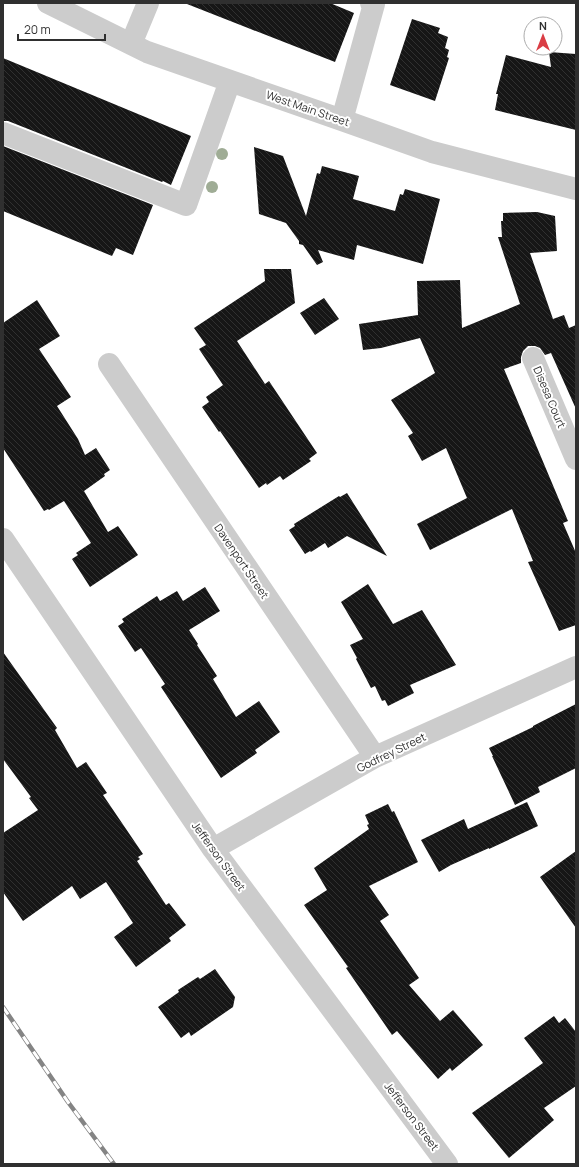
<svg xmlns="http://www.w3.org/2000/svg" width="579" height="1167" font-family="Manrope,sans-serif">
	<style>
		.building { fill: url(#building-back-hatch) }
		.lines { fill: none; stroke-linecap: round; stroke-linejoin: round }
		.minor { stroke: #ccc; stroke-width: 22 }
		.rail-casing { stroke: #848484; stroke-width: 4.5 }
		.rail { stroke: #fff; stroke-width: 3; stroke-dasharray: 9; stroke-linecap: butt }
		.tree { fill: #9fac95 }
		.labels { text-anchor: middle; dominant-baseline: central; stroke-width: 4; stroke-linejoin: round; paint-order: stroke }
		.street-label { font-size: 11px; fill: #2f2f2f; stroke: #fff }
	</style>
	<defs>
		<pattern id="building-back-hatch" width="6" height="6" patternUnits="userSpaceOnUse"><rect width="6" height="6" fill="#161616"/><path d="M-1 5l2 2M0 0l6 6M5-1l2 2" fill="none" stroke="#303030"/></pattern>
	</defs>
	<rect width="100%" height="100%" fill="#fff"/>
	<path class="building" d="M187 3H330L354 13 335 62 248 28 187 4Z
		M412 19 440 28 438 33 448 37 445 48 449 50 447 57 449 58 435 101 390 85Z
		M549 52 576 54V130L495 110 498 94H496L506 55 551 67Z
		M3 58 191 136 171 185 163 181 162 182 8 121H3Z
		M3 146 153 205 133 255 116 248 112 256 3 211Z
		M254 147 283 156 306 216 317 173 320 174 322 166 359 176 353 199 395 211 400 194 403 195 405 189 440 199 423 264 357 245 354 260 318 250 323 262 317 265 303 245 299 244V241L286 223 259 214Z
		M537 212 555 216 557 251 530 253 553 319 564 315 569 328 576 325V409L551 353 545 355 540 348 535 346H528L523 351 521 357V363L504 369 568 521 563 523 576 553V625L559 631 528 562 533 561 512 509 430 550 417 524 467 498 446 448 422 461 408 436 413 433 391 400 435 373 420 338 381 348 363 350 359 324 418 315 417 281 460 280 462 328 520 304 498 237H502L501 221H503V213Z
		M264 269H291L295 303 237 341 265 384 269 381 317 453 309 459 311 461 283 480 280 476 267 485 266 483 259 488 220 431 219 432 202 407 209 402 206 397 223 385 199 349 206 345 194 328 265 281Z
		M324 298 339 319 315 335 300 313Z
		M37 300 60 336 39 349 71 397 57 406 78 439 85 455 96 448 110 470 104 474 105 476 84 491 108 532 118 526 138 555 90 587 72 559 78 555 76 553 91 543 64 501 49 510 48 509 44 511 3 448V323Z
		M347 493 387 556 347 536 328 548 325 543 311 552 310 551 305 554 289 530 295 526 294 524 339 496 340 497Z
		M368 584 393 624 422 610 456 665 410 685 414 693 388 706 385 700 382 701 375 686 371 688 356 659 357 658 350 645 363 639 341 602Z
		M205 587 220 611 189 630 198 644 197 645 217 676 213 679 236 717 259 701 280 732 255 750 257 753 221 778 161 687 165 684 141 648 135 652 118 626 124 622 122 619 157 596 160 601 177 591 183 601Z
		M3 652 57 728 55 730 77 768 86 762 107 793 103 795 143 854 138 857 140 859 137 861 166 905 169 903 186 925 169 938 171 941 136 967 114 937 133 923 106 882 80 899 72 886 23 921 3 892V833L38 810 29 798 31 797 3 759Z
		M576 704V768L538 787 540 792 515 805 492 756H493L489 748 533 727V726Z
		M527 802 538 826 489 849V848L451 865 439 872 421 840 464 819 468 829Z
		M388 804 392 812 394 811 418 862 369 886 389 915 380 921 419 978 409 985 440 1021 453 1010 483 1045 452 1071 450 1068 438 1079 397 1031 392 1035 346 968 348 967 304 905 327 890 314 868 369 829 367 825 369 824 365 815Z
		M576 851V928L540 877Z
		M215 969 235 997 233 1007 191 1036 189 1032 181 1038 158 1007 179 992 178 990 198 977 200 979Z
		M554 1016 559 1023 565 1018 576 1032V1086L544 1108 554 1120 509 1158 472 1113 543 1063 524 1038Z"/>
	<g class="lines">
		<path class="minor" d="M48 3 147 52 342 120 432 152 576 189
			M131 44 148 3
			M342 120 374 4 371 3
			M3 133 186 205 230 81
			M533 358 576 459
			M109 364 375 757
			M3 539 213 849 447 1164
			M213 849 375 757 576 667"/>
		<g class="rail-casing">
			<path id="rail" d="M3 1007 68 1102 114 1164"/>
		</g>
		<use href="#rail" class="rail"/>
	</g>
	<g class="tree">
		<circle cx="222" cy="154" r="6"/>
		<circle cx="212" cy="187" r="6"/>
	</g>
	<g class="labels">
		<g class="street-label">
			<text transform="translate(308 108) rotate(19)">West Main Street</text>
			<text transform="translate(550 397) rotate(67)">Disesa Court</text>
			<text transform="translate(242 561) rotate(56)">Davenport Street</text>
			<text transform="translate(391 752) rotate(-26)">Godfrey Street</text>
			<text transform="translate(219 856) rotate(54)">Jefferson Street</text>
			<text transform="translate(412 1116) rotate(53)">Jefferson Street</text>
		</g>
	</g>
	<rect width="579" height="1167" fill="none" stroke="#2f2f2f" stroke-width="8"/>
	<g transform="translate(543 36)"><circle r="19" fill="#ffffff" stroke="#acacac"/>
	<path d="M0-3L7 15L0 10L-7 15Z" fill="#da3d45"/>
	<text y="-6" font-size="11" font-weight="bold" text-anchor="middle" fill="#2f2f2f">N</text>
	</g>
	<path d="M18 34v6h87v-6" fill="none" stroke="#2f2f2f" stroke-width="2"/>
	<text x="24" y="34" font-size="12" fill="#2f2f2f" stroke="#ffffff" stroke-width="3" paint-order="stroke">20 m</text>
</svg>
